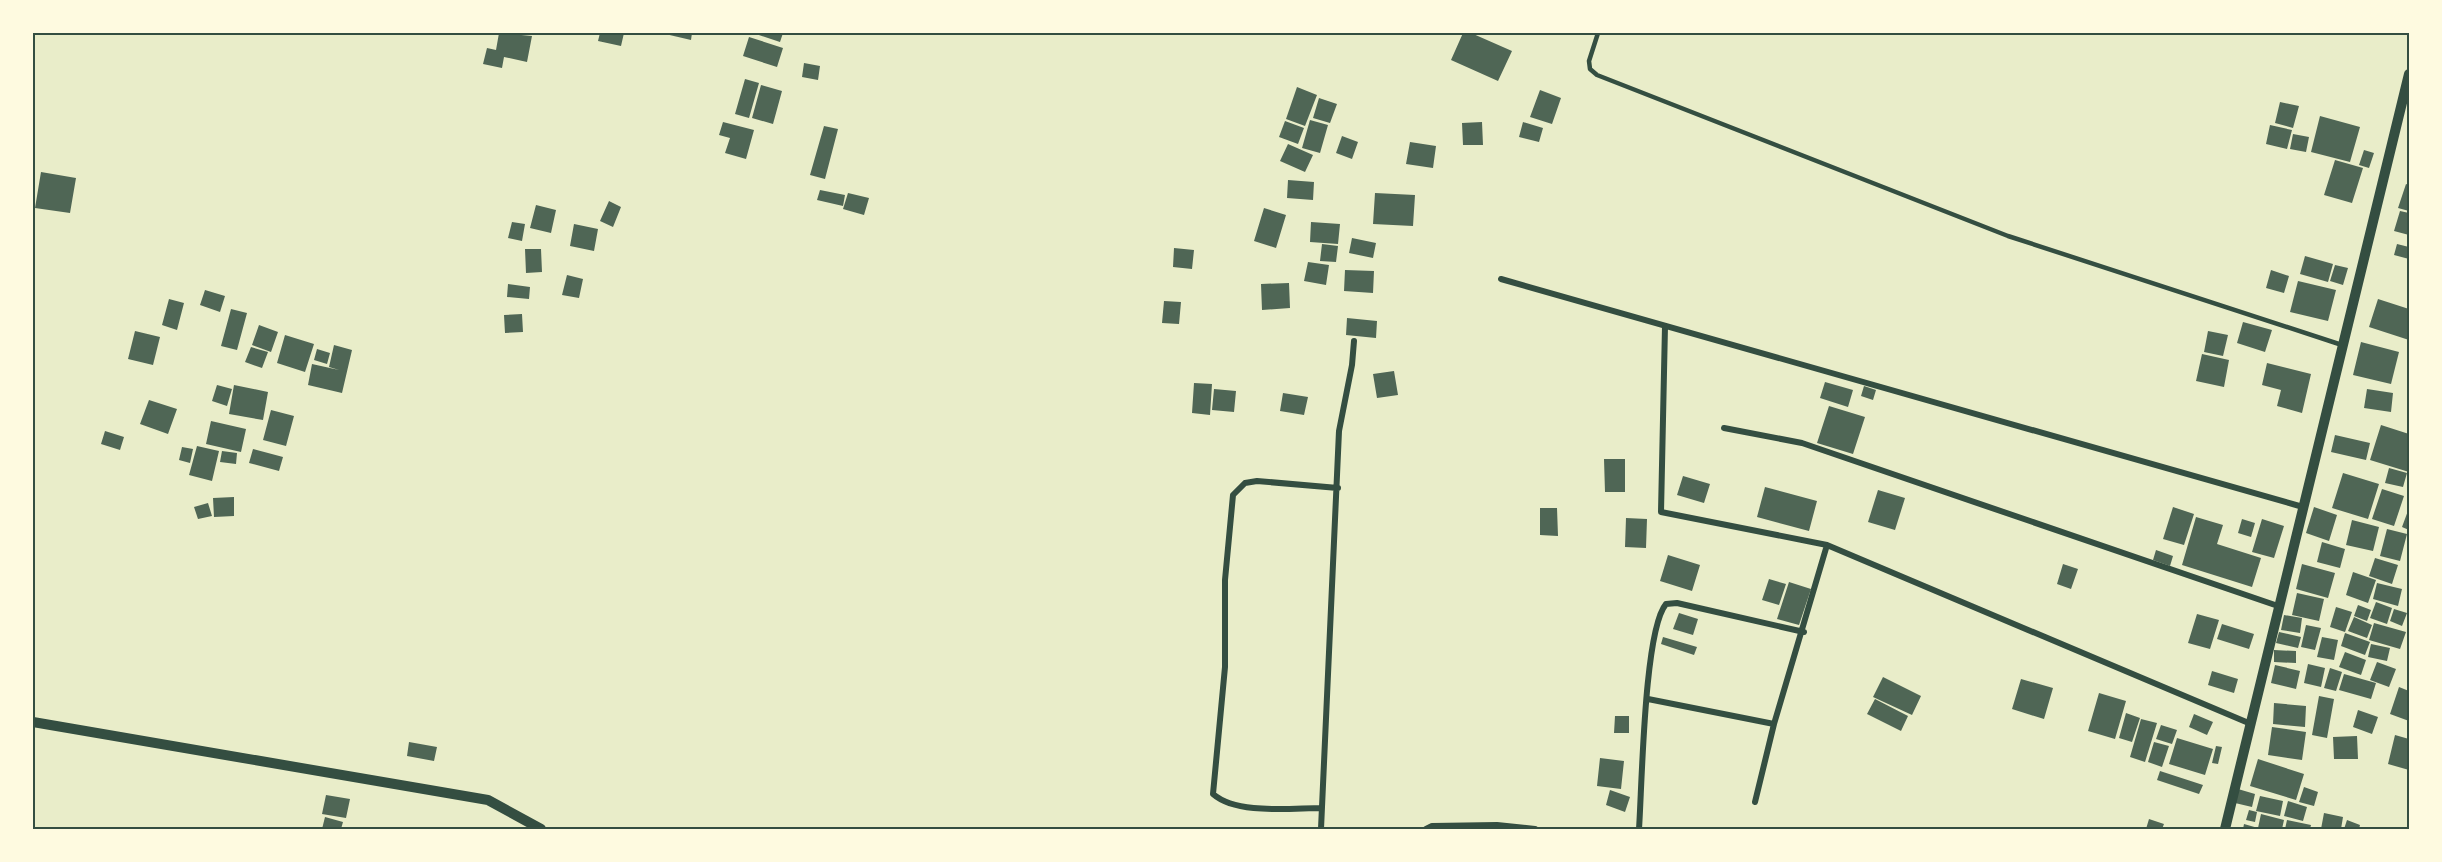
<svg xmlns="http://www.w3.org/2000/svg" width="2442" height="862" font-family="Mulish,sans-serif">
	<style>
		.building { fill: #4f6655 }
		.lines { fill: none; stroke-linecap: round; stroke-linejoin: round }
		.service { stroke: #344e41; stroke-width: 4.5 }
		.minor { stroke: #344e41; stroke-width: 6 }
		.tertiary { stroke: #344e41; stroke-width: 10 }
		.neatline { fill: none; stroke: #344e41; stroke-width: 2 }
	</style>
	<rect width="100%" height="100%" fill="#e9edc9"/>
	<path class="building" d="M499 33 532 36 527 62 504 57 502 68 483 64 487 48 496 50Z
		M600 33H624L621 46 598 41Z
		M661 33H692L691 40Z
		M753 33H783L780 42Z
		M1463 33H1471L1512 51 1498 81 1451 60Z
		M749 37 783 48 777 67 743 56Z
		M804 63 820 66 818 80 802 77Z
		M745 79 759 83 749 118 735 114Z
		M761 85 782 91 773 124 752 118Z
		M1297 87 1317 95 1305 126 1286 119Z
		M1540 90 1561 98 1552 124 1530 117Z
		M1319 98 1337 104 1330 123 1313 118Z
		M2280 102 2299 106 2293 128 2275 123Z
		M2320 116 2360 127 2350 162 2311 152Z
		M1310 120 1328 125 1320 153 1302 148Z
		M1285 121 1304 128 1298 144 1279 137Z
		M723 122 754 130 746 159 725 153 730 138 719 135Z
		M1482 122 1483 145H1463L1462 123Z
		M1523 122 1543 128 1539 142 1519 137Z
		M2270 125 2292 130 2287 149 2266 144Z
		M824 126 838 129 825 179 810 175Z
		M2293 134 2309 137 2306 152 2290 149Z
		M1342 136 1358 142 1352 159 1336 153Z
		M1410 142 1436 146 1433 168 1406 164Z
		M1288 144 1313 155 1305 172 1280 161Z
		M2364 150 2374 153 2369 168 2359 165Z
		M2335 160 2363 168 2352 203 2324 195Z
		M41 172 76 178 70 213 35 208Z
		M1288 180 1314 182 1313 200 1287 198Z
		M2406 184 2409 185V211L2398 208Z
		M820 190 845 195 843 206 817 200Z
		M848 193 869 198 864 215 843 209Z
		M1375 193 1415 195 1413 226 1373 224Z
		M609 201 621 207 613 227 600 221Z
		M536 205 556 210 551 233 530 228Z
		M1264 208 1286 215 1276 248 1254 241Z
		M2400 211 2409 213V235L2394 231Z
		M512 222 525 224 522 241 508 238Z
		M1311 222 1340 224 1338 244 1310 242Z
		M574 224 598 229 594 251 570 246Z
		M1352 238 1376 243 1373 258 1349 253Z
		M1322 244 1338 246 1336 262 1320 261Z
		M2397 244 2409 247V259L2394 255Z
		M1174 248 1194 250 1192 269 1173 267Z
		M525 249H541L542 272 526 273Z
		M2305 256 2333 264 2328 282 2300 274Z
		M1308 262 1329 265 1326 285 1304 281Z
		M2335 265 2348 268 2343 285 2330 281Z
		M1345 270 1374 271 1373 293 1344 291Z
		M2271 270 2289 276 2284 293 2266 288Z
		M567 275 583 279 579 298 562 295Z
		M2298 281 2336 290 2328 321 2290 312Z
		M1289 283 1290 308 1262 310 1261 284Z
		M508 284 530 287 529 299 507 297Z
		M205 290 225 296 220 312 200 305Z
		M169 299 184 303 177 330 162 325Z
		M2378 299 2409 309V340L2369 327Z
		M1164 301 1181 302 1179 324 1162 323Z
		M231 309 247 313 237 350 221 346Z
		M522 314 523 332 505 333 504 315Z
		M1347 318 1377 321 1376 338 1346 335Z
		M2243 322 2272 330 2265 352 2237 343Z
		M259 325 278 332 271 352 252 345Z
		M135 331 160 337 153 365 128 359Z
		M2208 331 2228 335 2223 356 2204 352Z
		M285 335 314 344 305 372 277 363Z
		M2361 342 2399 352 2391 384 2353 375Z
		M334 345 352 350 342 393 308 385 312 364 339 370 329 367Z
		M251 347 268 352 262 368 245 362Z
		M317 349 330 353 327 364 314 360Z
		M2202 354 2229 360 2224 387 2196 381Z
		M2267 363 2311 374 2302 413 2277 406 2281 390 2262 385Z
		M1394 371 1398 395 1377 398 1373 374Z
		M1825 382 1853 390 1848 407 1820 398Z
		M1194 383 1212 384 1210 415 1192 413Z
		M217 385 232 389 227 406 212 401Z
		M234 385 268 392 263 420 229 414Z
		M1864 386 1876 390 1873 400 1861 396Z
		M1214 389 1236 391 1234 412 1212 410Z
		M2367 389 2393 393 2391 412 2364 408Z
		M1283 393 1308 397 1304 415 1280 411Z
		M149 400 177 409 168 434 140 424Z
		M1829 406 1865 417 1853 454 1817 443Z
		M271 410 294 416 286 446 263 440Z
		M211 421 246 429 241 452 206 444Z
		M2381 425 2409 434V472L2370 460Z
		M105 431 124 437 120 450 101 444Z
		M2335 435 2370 443 2366 460 2331 452Z
		M197 446 219 451 212 481 189 475Z
		M182 447 193 449 190 463 179 460Z
		M253 449 283 457 279 471 249 463Z
		M222 451 237 453 236 464 220 462Z
		M1604 459H1625V492H1605Z
		M2389 468 2407 473 2403 487 2385 483Z
		M2343 473 2379 484 2368 519 2332 508Z
		M1683 476 1710 484 1704 503 1677 495Z
		M1765 487 1817 501 1809 531 1757 517Z
		M2382 489 2404 496 2394 526 2372 519Z
		M1878 490 1905 498 1895 530 1868 522Z
		M234 497V516L214 517 213 498Z
		M208 503 212 516 198 519 194 507Z
		M2173 507 2194 514 2184 545 2163 539Z
		M2314 507 2337 515 2329 541 2306 533Z
		M1540 508H1557L1558 536 1540 535Z
		M2409 508V530L2402 527Z
		M2196 517 2223 525 2217 544 2261 558 2252 587 2182 565Z
		M1626 518 1647 519 1646 548 1625 547Z
		M2242 519 2255 523 2251 537 2238 533Z
		M2262 519 2284 526 2274 558 2252 552Z
		M2352 520 2379 527 2373 551 2346 545Z
		M2387 529 2407 534 2400 561 2380 556Z
		M2322 542 2345 549 2340 568 2317 562Z
		M2156 550 2173 556 2170 566 2153 560Z
		M1668 555 1700 565 1692 591 1660 581Z
		M2375 558 2398 565 2392 584 2369 576Z
		M2063 564 2078 569 2071 589 2057 584Z
		M2302 564 2335 573 2328 598 2296 589Z
		M2353 572 2376 580 2368 603 2346 595Z
		M1769 579 1786 584 1779 605 1762 600Z
		M1789 582 1811 589 1799 625 1777 619Z
		M2377 583 2402 589 2398 606 2373 599Z
		M2297 593 2324 599 2319 621 2292 615Z
		M2376 602 2392 608 2387 624 2370 618Z
		M2358 605 2371 610 2367 621 2354 616Z
		M2336 607 2352 612 2345 632 2330 627Z
		M2394 609 2407 613 2402 626 2390 621Z
		M1679 613 1698 619 1693 635 1673 629Z
		M2197 614 2219 620 2210 649 2188 643Z
		M2284 615 2302 618 2300 633 2281 630Z
		M2354 617 2372 625 2367 638 2348 631Z
		M2374 623 2406 632 2400 649 2369 640Z
		M2222 624 2254 634 2249 649 2217 639Z
		M2306 625 2321 628 2315 650 2301 647Z
		M2279 632 2301 637 2298 648 2276 643Z
		M2345 633 2370 642 2365 655 2341 646Z
		M1663 637 1697 647 1694 655 1661 644Z
		M2322 637 2338 640 2334 660 2317 657Z
		M2371 644 2390 648 2387 661 2368 657Z
		M2274 650 2296 651V663L2274 662Z
		M2345 652 2366 660 2361 675 2339 667Z
		M2377 662 2396 669 2389 687 2370 680Z
		M2308 664 2325 668 2321 687 2304 683Z
		M2275 665 2300 671 2296 689 2271 683Z
		M2330 668 2342 672 2336 691 2324 688Z
		M2212 671 2238 679 2234 693 2208 685Z
		M2344 674 2376 683 2371 699 2339 690Z
		M1883 677 1921 696 1912 715 1873 697Z
		M2021 679 2053 688 2044 719 2012 709Z
		M2399 687 2409 691V721L2390 714Z
		M2099 693 2126 701 2115 739 2088 731Z
		M2319 696 2334 699 2327 738 2312 735Z
		M1875 699 1908 716 1901 731 1867 714Z
		M2274 703 2306 706 2305 727 2273 724Z
		M2358 710 2378 717 2372 734 2353 727Z
		M2126 713 2140 718 2132 742 2119 738Z
		M2194 714 2213 722 2207 735 2189 727Z
		M1615 716H1629V733H1614Z
		M2141 719 2157 723 2145 762 2130 757Z
		M2161 725 2177 730 2172 744 2156 739Z
		M2272 727 2306 732 2302 760 2268 755Z
		M2395 735 2409 739V770L2388 764Z
		M2357 736 2358 759H2334L2333 737Z
		M2177 738 2213 749 2205 775 2169 764Z
		M409 742 437 747 434 761 407 756Z
		M2154 742 2169 746 2162 767 2148 762Z
		M2216 746 2222 747 2218 764 2212 763Z
		M1600 758 1624 761 1621 789 1597 786Z
		M2258 759 2304 774 2296 800 2250 786Z
		M2160 771 2203 785 2199 794 2157 780Z
		M2304 787 2318 792 2314 806 2299 802Z
		M2238 789 2255 794 2252 807 2235 803Z
		M1610 790 1630 797 1625 812 1606 805Z
		M326 795 350 799 346 818 322 814Z
		M2260 796 2283 801 2280 816 2256 811Z
		M2288 801 2307 807 2303 821 2284 816Z
		M2249 810 2257 812 2255 822 2246 820Z
		M2324 813 2343 817 2341 829H2321Z
		M2261 814 2284 820 2282 829H2243L2244 824 2258 828Z
		M325 817 343 822 341 829H322Z
		M2149 819 2164 824 2162 829H2146Z
		M2287 820 2311 825 2310 829H2285Z
		M2347 820 2360 825 2359 829H2344Z"/>
	<g class="lines">
		<path class="service" d="M1598 33 1589 61 1590 69 1597 75 2008 236 2342 345"/>
		<path class="minor" d="M1501 279 2303 507
			M1665 326 1661 512 1827 545 2251 724
			M1724 428 1802 443 2278 606
			M1648 699 1774 724
			M1755 802 1774 724 1827 545
			M1322 808C1291 808 1237 815 1213 794L1225 667V580L1233 495 1245 483 1257 481 1338 488
			M1321 829 1339 431 1352 365 1354 341
			M1426 829 1432 826 1497 825 1535 829
			M1639 829C1642 787 1644 630 1666 604L1677 603 1804 632"/>
		<path class="tertiary" d="M33 722 488 800 541 829
			M2225 829 2409 74"/>
	</g>
	<rect width="2442" height="862" fill="none" stroke="#fefae0" stroke-width="69"/>
	<rect x="34" y="34" width="2374" height="794" class="neatline"/>
</svg>
